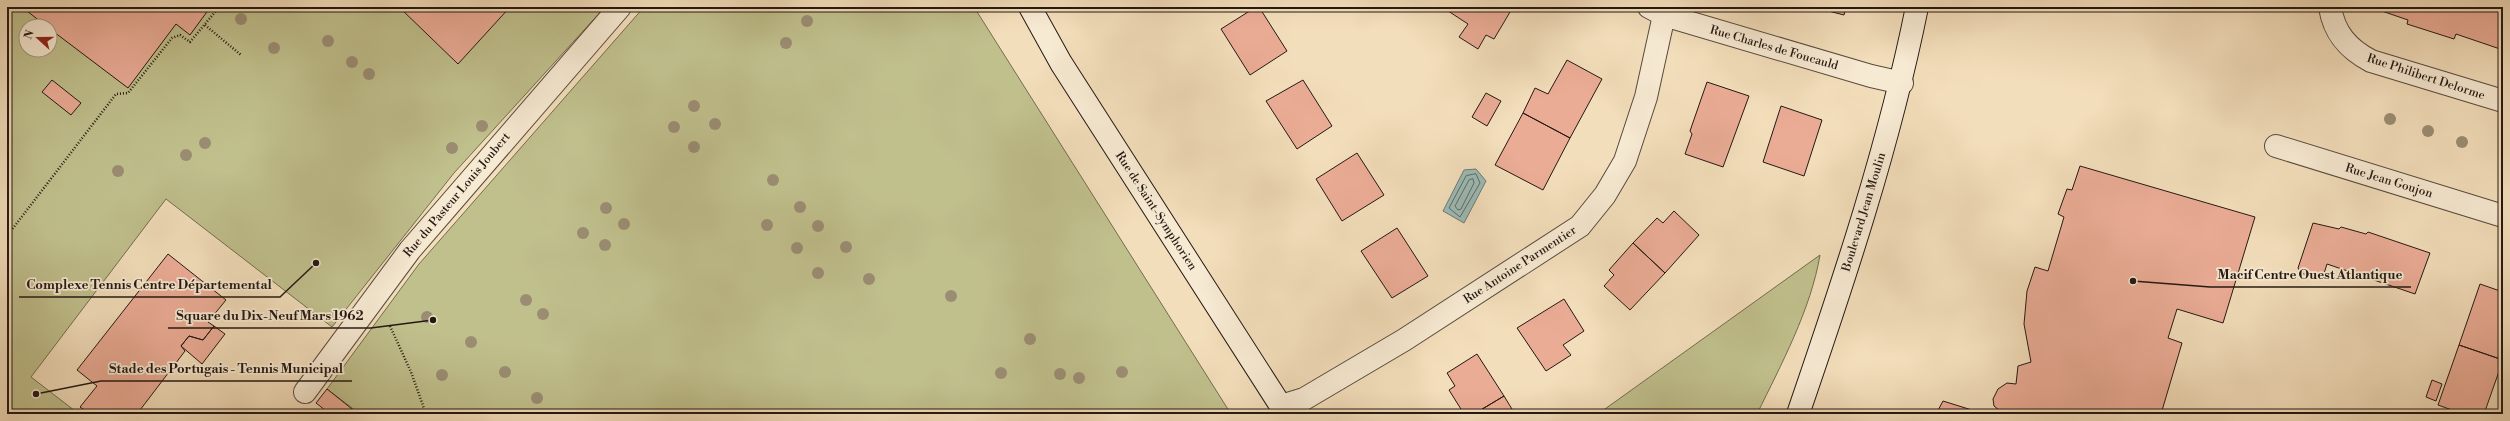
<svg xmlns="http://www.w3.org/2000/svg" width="2510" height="421" font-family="'Libre Bodoni',serif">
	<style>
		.green { fill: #c0c08d; stroke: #726c50; fill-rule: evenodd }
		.water { fill: #9cbbb6; stroke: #6c7a75 }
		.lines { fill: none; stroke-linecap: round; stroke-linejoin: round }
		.shore { stroke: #606a64; stroke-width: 1 }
		.building { fill: #ebac96; stroke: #241813 }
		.street-casing { stroke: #584a3d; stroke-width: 24 }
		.secondary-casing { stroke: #241813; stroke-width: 24 }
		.path { stroke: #241813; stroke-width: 2.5; stroke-dasharray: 1 2; stroke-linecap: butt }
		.street { stroke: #f7ead3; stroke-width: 22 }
		.secondary { stroke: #f7ead3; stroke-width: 22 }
		.tree { fill: #9b8d73 }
		.labels { text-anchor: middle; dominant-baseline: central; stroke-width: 3.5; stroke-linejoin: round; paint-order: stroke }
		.street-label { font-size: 12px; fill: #241813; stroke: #f7ead3 }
		.leader { fill: none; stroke: #241813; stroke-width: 1.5 }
		.callout-dot { fill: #241813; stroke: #f7ead3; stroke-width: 1.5 }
		.callout-label { font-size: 13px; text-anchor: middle; font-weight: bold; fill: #241813; stroke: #f7ead3; stroke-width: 3.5; stroke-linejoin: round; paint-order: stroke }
	</style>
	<rect width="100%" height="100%" fill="#f3debb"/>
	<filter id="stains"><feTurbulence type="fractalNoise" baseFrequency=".005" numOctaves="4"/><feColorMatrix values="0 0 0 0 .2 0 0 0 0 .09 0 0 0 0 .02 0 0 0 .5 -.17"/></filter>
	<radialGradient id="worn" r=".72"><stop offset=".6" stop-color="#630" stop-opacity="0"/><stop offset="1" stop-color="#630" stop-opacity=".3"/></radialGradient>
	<path class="green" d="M7 7H605L454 173 332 327 166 199 31 377 79 414H7ZM26 26H50V50H26Z
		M644 7H974L1231 414H360L327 389 419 264Z
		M1820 255C1811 309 1781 365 1757 414H1598Z"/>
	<path class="water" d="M1476 169 1486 181 1464 223 1443 211 1464 170Z"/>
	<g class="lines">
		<path class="shore" d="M1476 174 1480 183 1460 217 1449 208 1466 176Z
			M1473 179 1474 183 1461 209 1458 210 1455 206 1469 180Z"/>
	</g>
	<path class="building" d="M22 7H206L209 9 190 35 176 24 128 88 50 29V26H46Z
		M399 7H510L458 64Z
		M1256 7H1259L1287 51 1250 75 1221 29Z
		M1442 7H1513L1494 39 1486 35 1478 49 1459 37 1468 24Z
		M1813 7H1846L1844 15Z
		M2377 7H2503V50L2456 34 2454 39 2407 24 2408 20 2376 9Z
		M1567 60 1602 79 1570 138 1523 113 1535 88 1548 94Z
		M52 80 81 103 71 115 42 92Z
		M1303 80 1332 126 1297 149 1266 101Z
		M1707 82 1749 96 1723 167 1685 154 1692 134 1690 131Z
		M1486 93 1501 101 1487 126 1472 117Z
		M1781 106 1822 120 1804 176 1763 162Z
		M1523 113 1570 138 1543 190 1495 165Z
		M1357 153 1384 195 1342 221 1316 179Z
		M2080 166 2255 217 2223 323 2177 309 2168 338 2182 343 2161 414H2004L1994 406 1993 399 1998 389 2007 383 2016 384 2018 366 2031 362 2024 324 2027 291 2035 267 2048 271 2064 217 2058 214 2067 189 2072 190Z
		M1674 211 1699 235 1665 273 1633 243 1657 218 1663 223Z
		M2313 223 2339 229 2341 227 2366 234 2368 232 2430 253 2415 294 2327 264 2322 280 2301 273 2298 268Z
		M1397 228 1428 276 1392 298 1361 251Z
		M1633 243 1665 273 1630 310 1604 286 1614 275 1609 270Z
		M168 254 226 300 208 322 214 326 203 340 189 336 181 346 185 351 137 414H90L80 407 97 386 77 370Z
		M2480 284 2503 292V360L2459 345Z
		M1564 299 1584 331 1563 345 1571 355 1546 371 1517 328Z
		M214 326 225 334 202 364 181 346 189 336 203 340Z
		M2459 345 2503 360 2484 414H2463L2438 405Z
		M1477 354 1504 396 1474 414H1464L1449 390 1455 386 1447 373Z
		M2432 380 2442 384 2436 401 2426 397Z
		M327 389 352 409 348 414H330L316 403Z
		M1504 396 1515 414H1474Z
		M1943 401 1975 411 1973 414H1936Z"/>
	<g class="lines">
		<g class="street-casing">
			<path id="street" d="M1649 7 1664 15 1871 76 1902 83
				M2330 7C2334 33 2348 49 2371 61L2503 101
				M2276 146 2503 216
				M305 392 410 250 620 7
				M1281 406 1304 399 1404 340 1580 226 1605 195 1625 161 1646 97 1664 15"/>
		</g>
		<g class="secondary-casing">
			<path id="secondary" d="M1030 7 1061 63 1286 414
				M1798 414C1844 280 1889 146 1917 7"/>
		</g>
		<path class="path" d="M205 25 241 55
			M7 236 116 94 128 93 172 38 180 35 190 42 215 12V7
			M390 326 411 372 426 414"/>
		<use href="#street" class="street"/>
		<use href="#secondary" class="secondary"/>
	</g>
	<g class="tree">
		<circle cx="241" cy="19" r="6"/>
		<circle cx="807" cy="21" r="6"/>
		<circle cx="328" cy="41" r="6"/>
		<circle cx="786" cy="43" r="6"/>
		<circle cx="274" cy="48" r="6"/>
		<circle cx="352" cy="62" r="6"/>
		<circle cx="369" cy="74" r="6"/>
		<circle cx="694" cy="106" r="6"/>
		<circle cx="2390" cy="119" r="6"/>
		<circle cx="715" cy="124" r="6"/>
		<circle cx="482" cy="126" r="6"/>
		<circle cx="674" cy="127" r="6"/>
		<circle cx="2428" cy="131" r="6"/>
		<circle cx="2462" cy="142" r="6"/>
		<circle cx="205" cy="143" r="6"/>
		<circle cx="694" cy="147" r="6"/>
		<circle cx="452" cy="148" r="6"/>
		<circle cx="186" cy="155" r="6"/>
		<circle cx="118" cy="171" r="6"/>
		<circle cx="773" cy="180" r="6"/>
		<circle cx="800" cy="207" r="6"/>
		<circle cx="606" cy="208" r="6"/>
		<circle cx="624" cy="224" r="6"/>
		<circle cx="767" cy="225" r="6"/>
		<circle cx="818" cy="226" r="6"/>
		<circle cx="583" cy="233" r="6"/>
		<circle cx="605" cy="245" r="6"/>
		<circle cx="846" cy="247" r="6"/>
		<circle cx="797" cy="248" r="6"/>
		<circle cx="818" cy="273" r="6"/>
		<circle cx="869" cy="279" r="6"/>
		<circle cx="951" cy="296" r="6"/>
		<circle cx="526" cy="300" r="6"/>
		<circle cx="543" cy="314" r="6"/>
		<circle cx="427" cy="317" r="6"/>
		<circle cx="1030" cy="339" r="6"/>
		<circle cx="471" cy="342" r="6"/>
		<circle cx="505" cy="372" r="6"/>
		<circle cx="1122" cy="372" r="6"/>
		<circle cx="1001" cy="373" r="6"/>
		<circle cx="1060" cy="374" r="6"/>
		<circle cx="442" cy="375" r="6"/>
		<circle cx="1079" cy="378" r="6"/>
		<circle cx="537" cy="398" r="6"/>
	</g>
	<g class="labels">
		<g class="street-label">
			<text transform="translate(1774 48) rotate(16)">Rue Charles de Foucauld</text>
			<text transform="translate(2426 77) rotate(18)">Rue Philibert Delorme</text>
			<text transform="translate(2389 181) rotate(17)">Rue Jean Goujon</text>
			<text transform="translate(457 195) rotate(-50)">Rue du Pasteur Louis Joubert</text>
			<text transform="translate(1156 211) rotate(57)">Rue de Saint-Symphorien</text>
			<text transform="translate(1864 212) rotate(-73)">Boulevard Jean Moulin</text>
			<text transform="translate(1520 265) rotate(-33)">Rue Antoine Parmentier</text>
		</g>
	</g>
	<path class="leader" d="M2133 281L2210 287H2411M316 263L280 297H19M433 320L371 328H168M36 394L101 381H352"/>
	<g class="callout-dot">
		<circle cx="2133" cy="281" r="4"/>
		<circle cx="316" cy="263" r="4"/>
		<circle cx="433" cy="320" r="4"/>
		<circle cx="36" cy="394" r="4"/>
	</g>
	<g class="callout-label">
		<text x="2310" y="279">Macif Centre Ouest Atlantique</text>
		<text x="149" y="289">Complexe Tennis Centre Départemental</text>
		<text x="270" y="320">Square du Dix-Neuf Mars 1962</text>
		<text x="226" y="373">Stade des Portugais - Tennis Municipal</text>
	</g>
	<rect width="2510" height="421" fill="none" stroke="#f3debb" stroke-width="24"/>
	<rect x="8" y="8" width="2494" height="405" fill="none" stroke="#241813" stroke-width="2"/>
	<rect x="12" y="12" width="2486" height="397" fill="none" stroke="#241813"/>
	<g transform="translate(38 38) rotate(291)"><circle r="19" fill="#f7ead3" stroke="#a39686"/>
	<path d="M0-3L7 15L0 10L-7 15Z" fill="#8f2418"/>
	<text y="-6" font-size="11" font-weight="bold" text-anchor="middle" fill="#241813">N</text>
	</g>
	<rect width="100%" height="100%" filter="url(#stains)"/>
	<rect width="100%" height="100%" fill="url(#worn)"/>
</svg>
